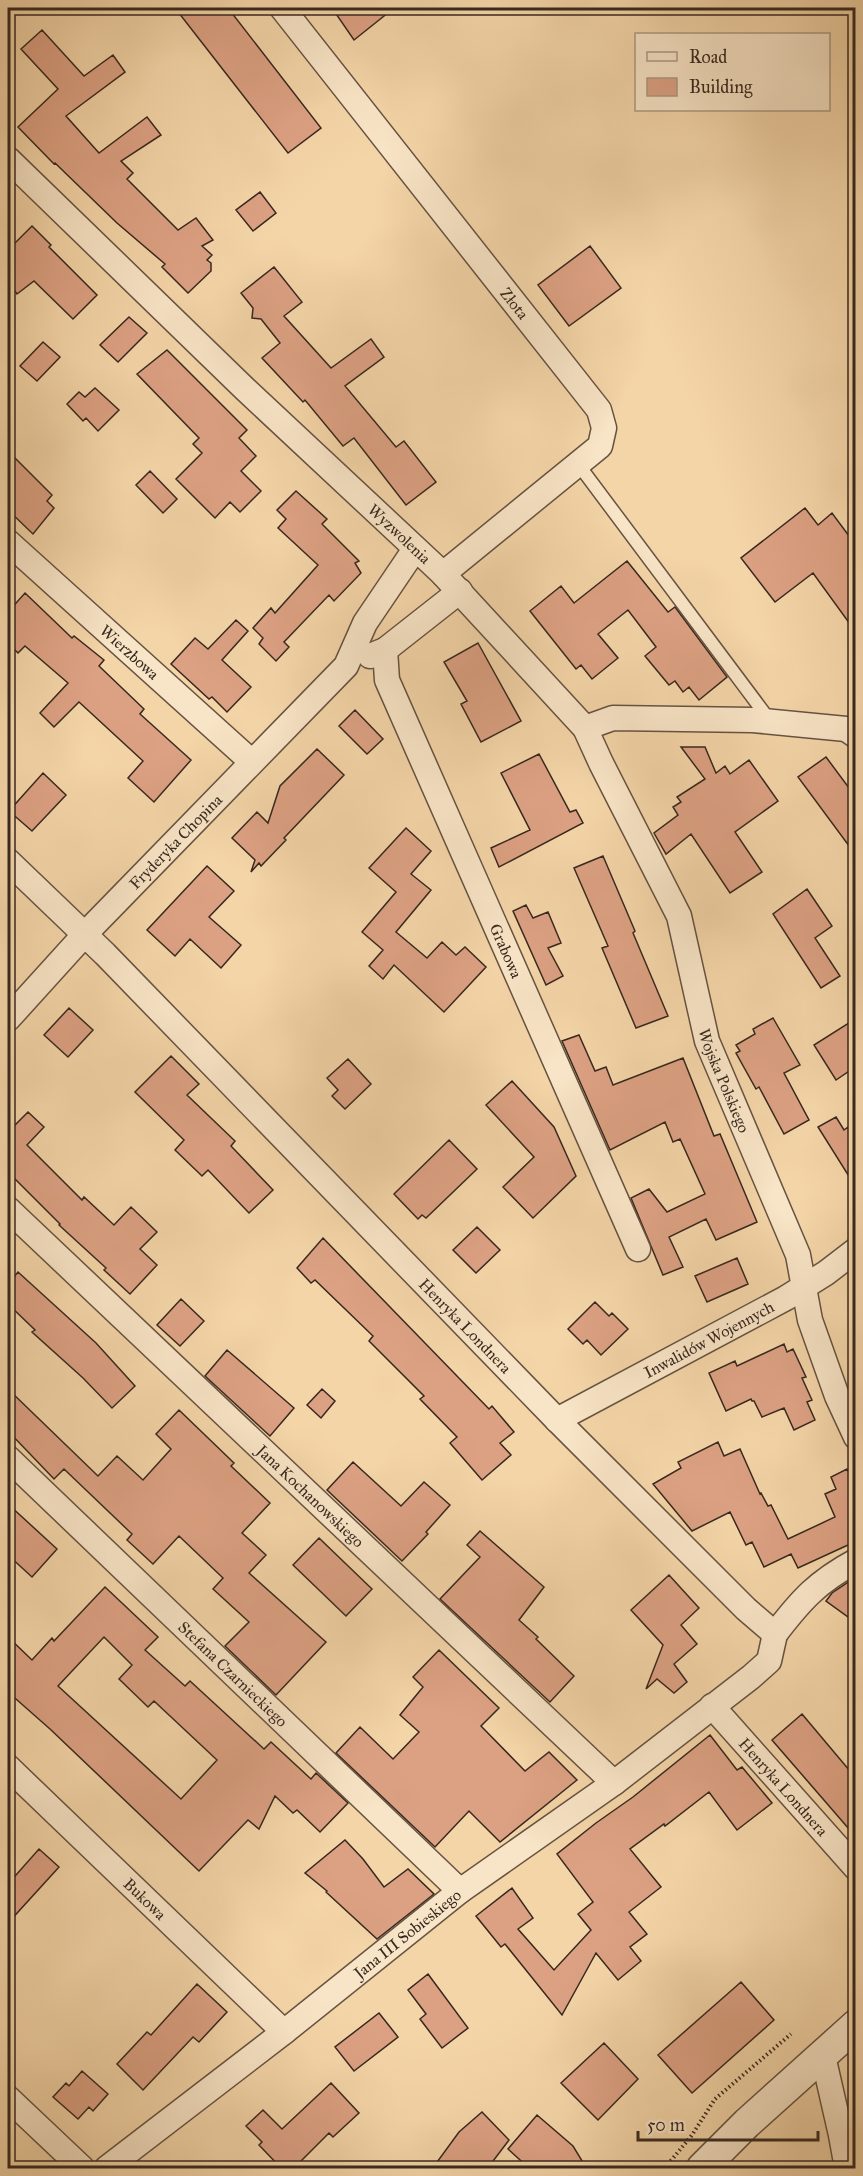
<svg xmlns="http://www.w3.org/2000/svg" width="863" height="2176" font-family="'IM FELL Great Primer',serif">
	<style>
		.building { fill: #dca183; stroke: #37281f; stroke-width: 1.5; fill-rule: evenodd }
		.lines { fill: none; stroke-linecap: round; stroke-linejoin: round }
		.service-casing { stroke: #665341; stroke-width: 15 }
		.minor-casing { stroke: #665341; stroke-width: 27 }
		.tertiary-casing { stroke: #665341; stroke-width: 33 }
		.path { stroke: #37281f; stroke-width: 4; stroke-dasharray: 1.5 3; stroke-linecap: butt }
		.service { stroke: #f8e4c6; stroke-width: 12 }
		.minor { stroke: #f8e4c6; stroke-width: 24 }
		.tertiary { stroke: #f8e4c6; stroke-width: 30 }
		.labels { text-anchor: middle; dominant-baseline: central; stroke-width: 4.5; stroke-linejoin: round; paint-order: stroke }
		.street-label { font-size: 16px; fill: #37281f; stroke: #f8e4c6 }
	</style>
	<rect width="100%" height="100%" fill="#f4d5a8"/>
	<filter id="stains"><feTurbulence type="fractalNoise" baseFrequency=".00333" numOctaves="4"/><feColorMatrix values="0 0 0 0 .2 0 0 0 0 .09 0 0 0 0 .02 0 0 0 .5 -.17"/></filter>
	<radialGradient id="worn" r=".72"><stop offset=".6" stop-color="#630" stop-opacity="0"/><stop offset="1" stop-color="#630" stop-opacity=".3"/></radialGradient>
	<path class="building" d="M175 8H228L321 128 288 153Z
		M332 8H394L354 40Z
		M42 30 84 76 113 55 125 72 66 116 99 153 147 117 161 135 121 161 133 173 127 179 178 230 196 218 213 240 202 246 212 255 207 260 211 263V271L188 293 162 267 165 264 117 223 55 163 54 164 18 127 58 89 21 49Z
		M260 192 276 213 253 231 236 210Z
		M32 226 51 245 49 247 97 295 73 319 34 281 17 294 8 281V250Z
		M590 246 621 288 569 326 538 285Z
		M274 267 302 302 284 316 331 368 371 339 384 357 345 386 396 447 404 441 436 482 406 505 354 438 343 446 305 400 303 402 262 358 280 343 261 319 252 318 253 308 241 293Z
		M129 317 147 333 118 362 100 345Z
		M43 342 60 357 37 381 20 366Z
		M167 350 247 430 239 438 256 456 241 471 261 491 240 512 230 502 215 518 176 479 202 453 193 444 199 438 137 374Z
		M95 388 119 410 98 431 86 418 83 421 67 404 79 392 85 397Z
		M8 451 52 495 47 501 54 508 33 534 8 510Z
		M150 471 177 499 163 513 136 485Z
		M296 491 327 519 322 524 359 561 355 563 361 573 334 601 329 595 284 642 289 647 276 661 259 644 263 638 253 628 271 608 275 613 318 565 278 528 286 519 277 510Z
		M805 508 818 525 832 513 855 544V631L813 573 775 602 741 558Z
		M627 561 668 612 675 607 727 677 699 700 689 687 683 692 675 681 669 685 645 656 656 647 628 610 598 634 618 658 592 679 581 665 576 669 530 611 561 586 574 603Z
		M25 593 72 638 74 636 104 660 99 666 144 709 140 714 191 760 154 802 128 778 143 761 79 702 54 727 40 713 68 683 25 646 18 653 8 643V612Z
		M236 620 248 631 222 660 251 687 227 712 212 697 209 699 171 664 195 638 208 649Z
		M478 643 521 721 481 742 461 704 467 701 444 662Z
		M355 710 383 739 367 754 339 726Z
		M681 747H705L716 773 725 766 730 774 749 760 778 801 735 832 762 872 730 893 691 834 666 854 654 833 678 815 673 807 681 802 677 797 705 779Z
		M317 749 344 775 284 838 286 840 261 866 259 863 251 872 255 860 232 838 257 812 268 823 280 786Z
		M539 754 570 812 576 810 583 823 499 867 491 848 530 830 501 773Z
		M826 757 855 796V854L798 777Z
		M43 773 66 795 32 831 9 811Z
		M406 828 431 851 411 874 431 890 396 932 427 958 442 942 456 955 465 947 486 967 444 1012 394 965 383 979 369 966 383 950 362 932 396 892 369 868Z
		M603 856 635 931 633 933 668 1016 636 1028 602 948 608 946 574 868Z
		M207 866 234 891 209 917 241 945 221 968 190 939 175 956 147 930Z
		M807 889 832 926 815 938 840 976 821 988 773 914Z
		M526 905 533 918 548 912 561 943 548 948 563 976 546 985 513 911Z
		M69 1008 93 1030 68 1057 44 1035Z
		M773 1018 800 1065 784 1073 809 1120 784 1134 759 1087 756 1089 736 1053 740 1051 736 1045 755 1034 753 1029Z
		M855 1019V1067L836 1080 814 1045Z
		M579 1035 595 1071 606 1067 613 1085 683 1058 714 1136 720 1134 757 1222 716 1240 706 1219 669 1237 683 1267 663 1275 631 1198 649 1189 667 1212 705 1194 680 1139 673 1142 665 1122 610 1150 562 1041Z
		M171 1056 199 1084 187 1095 235 1141 231 1146 273 1190 249 1213 208 1170 202 1176 175 1150 184 1140 135 1092Z
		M348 1059 371 1084 345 1109 332 1096 338 1090 327 1078Z
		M512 1081 554 1127 576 1176 533 1218 503 1187 534 1157 486 1105Z
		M28 1112 44 1127 27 1145 82 1200 84 1197 114 1225 131 1207 157 1232 140 1249 157 1265 130 1294 104 1270 106 1268 59 1225 60 1224 8 1172V1125L11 1129Z
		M836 1117 844 1130 848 1127 855 1138V1186L818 1127Z
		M449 1140 477 1169 426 1218 422 1215 418 1219 394 1194Z
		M477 1227 500 1250 476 1273 453 1250Z
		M323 1238 489 1409 492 1406 514 1432 500 1443 511 1455 482 1480 450 1443 457 1437 420 1399 424 1396 369 1341 373 1336 315 1280 311 1283 297 1268Z
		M737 1258 748 1284 707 1302 695 1276Z
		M18 1272 96 1343 135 1386 112 1408 83 1378 32 1332 35 1330 8 1304V1284Z
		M181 1299 204 1321 180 1346 157 1325Z
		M595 1302 609 1316 612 1313 628 1329 601 1355 587 1340 583 1344 568 1329Z
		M784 1344 787 1352 793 1349 806 1377 802 1378 812 1400 807 1402 815 1420 794 1430 784 1408 762 1417 754 1401H752L751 1399 726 1411 709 1373 735 1361 737 1366Z
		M227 1350 294 1408 270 1436 205 1376Z
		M8 1389 98 1476 117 1456 143 1480 171 1449 156 1434 179 1410 234 1463 231 1466 270 1503 242 1533 266 1555 249 1573 326 1642 276 1695 225 1646 249 1622 213 1589 223 1578 179 1536 153 1564 127 1540 132 1534 64 1469 54 1479 8 1431Z
		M322 1389 335 1401 321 1418 307 1405Z
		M718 1442 724 1456 740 1449 760 1494 761 1493 768 1506 771 1505 788 1539 835 1517 825 1494 836 1489 831 1477 847 1469 853 1481 855 1480V1547L850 1548 848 1545 798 1568 791 1554 764 1567 752 1542 746 1545 730 1512 692 1531 653 1484 681 1468 678 1462Z
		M353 1462 401 1506 424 1482 450 1505 426 1532 428 1534 402 1561 327 1490Z
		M8 1504 57 1549 32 1577 8 1555Z
		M480 1531 544 1587 519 1620 538 1637 536 1639 574 1676 550 1702 440 1599 480 1557 467 1545Z
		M319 1538 372 1589 346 1616 293 1565Z
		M669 1575 699 1608 681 1625 697 1644 674 1664 687 1682 674 1693 657 1679 646 1689 663 1645 631 1610Z
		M850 1581 855 1585V1622L826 1601 832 1593Z
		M105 1587 158 1637 145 1650 185 1686 190 1681 264 1749 271 1742 311 1779 316 1773 348 1803 320 1832 297 1810 293 1813 275 1796 259 1829 248 1820 199 1871 50 1729 8 1692V1637L32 1660 52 1638 54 1641ZM104 1637 132 1665 119 1679 148 1707 154 1701 217 1760 181 1799 58 1686Z
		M439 1650 499 1708 481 1726 525 1771 549 1752 577 1780 500 1842 469 1811 435 1847 336 1753 360 1727 393 1759 419 1732 400 1715 423 1687 413 1677Z
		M802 1714 855 1777V1836L772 1740Z
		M710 1735 737 1770 742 1767 772 1803 737 1830 709 1792 665 1826 664 1824 630 1849 661 1887 629 1912 647 1934 630 1947 641 1961 618 1980 596 1953 562 2015 505 1944 501 1947 476 1916 512 1888 533 1918 518 1929 554 1970 591 1930 578 1914 593 1902 557 1854 596 1823 633 1797Z
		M345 1840 363 1859 384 1887 408 1869 434 1894 377 1939 326 1892 327 1891 305 1873Z
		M39 1849 59 1867 8 1923V1884Z
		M428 1974 468 2028 442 2048 420 2019 426 2014 408 1990Z
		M741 1982 774 2020 692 2093 658 2055Z
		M197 1984 227 2012 199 2042 193 2037 143 2090 117 2064 147 2032 151 2035Z
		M379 2013 398 2037 354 2071 335 2047Z
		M604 2043 638 2079 598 2120 561 2083Z
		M82 2071 108 2094 93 2111 89 2107 78 2119 53 2097 66 2083 69 2086Z
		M331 2083 359 2113 333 2137 329 2133 293 2169H282L259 2145 262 2142 246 2126 263 2110 282 2129Z
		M482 2112 509 2140 487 2169H432L459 2132Z
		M537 2115 573 2146 587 2169H530L508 2149Z"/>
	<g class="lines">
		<g class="service-casing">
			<path id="service" d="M578 464 771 722"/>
		</g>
		<g class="minor-casing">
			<g id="minor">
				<path id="s1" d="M282 8 599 410 604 428 600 446 443 574"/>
				<path id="s2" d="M8 159 245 389 443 574 585 728 601 763 679 916 707 1041 798 1255 810 1320 837 1396 856 1437"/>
				<path id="s3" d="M8 542 252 762"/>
				<path id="s4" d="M385 650 387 680 638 1249"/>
				<path d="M370 656 385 650 460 591"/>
				<path d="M585 728 613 718 753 720 846 729 856 736"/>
				<path id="s5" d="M8 861 105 954 557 1420 746 1609 775 1634C801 1600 817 1582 856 1561"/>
				<path id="s6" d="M8 1019 85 934 346 666 365 623 415 549"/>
				<path id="s7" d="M8 1209 614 1783"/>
				<path id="s8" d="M557 1420 786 1298 826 1273 856 1250"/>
				<path id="s9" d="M8 1458 460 1891"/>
				<path id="s10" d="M712 1706 856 1868"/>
				<path id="s11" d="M8 1767 284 2032"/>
				<path d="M823 2056 841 2135 847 2168"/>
				<path d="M8 2098 82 2168"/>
				<path id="s12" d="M107 2168 284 2032 460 1891 614 1783 751 1677 769 1661 775 1634"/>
			</g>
		</g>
		<g class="tertiary-casing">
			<path id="tertiary" d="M702 2168 747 2123 856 2025"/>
		</g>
		<path class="path" d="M665 2168 692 2135 715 2099 791 2034"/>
		<use href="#service" class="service"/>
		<use href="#minor" class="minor"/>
		<use href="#tertiary" class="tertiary"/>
	</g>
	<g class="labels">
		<g class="street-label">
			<text stroke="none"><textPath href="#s1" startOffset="376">Złota</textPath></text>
			<text stroke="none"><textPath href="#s2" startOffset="542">Wyzwolenia</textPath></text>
			<text stroke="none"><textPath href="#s3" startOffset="164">Wierzbowa</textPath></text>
			<text stroke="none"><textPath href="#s6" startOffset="244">Fryderyka Chopina</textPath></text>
			<text stroke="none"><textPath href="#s4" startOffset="326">Grabowa</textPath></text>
			<text stroke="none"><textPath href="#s2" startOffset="1192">Wojska Polskiego</textPath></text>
			<text stroke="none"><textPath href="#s5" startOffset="652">Henryka Londnera</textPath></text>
			<text stroke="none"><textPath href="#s8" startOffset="172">Inwalidów Wojennych</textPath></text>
			<text stroke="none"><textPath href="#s7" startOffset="417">Jana Kochanowskiego</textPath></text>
			<text stroke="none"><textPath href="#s9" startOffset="312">Stefana Czarnieckiego</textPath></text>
			<text stroke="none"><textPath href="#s10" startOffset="108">Henryka Londnera</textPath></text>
			<text stroke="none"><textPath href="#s11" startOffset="190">Bukowa</textPath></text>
			<text stroke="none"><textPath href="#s12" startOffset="381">Jana III Sobieskiego</textPath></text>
		</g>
	</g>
	<rect width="863" height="2176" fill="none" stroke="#f4d5a8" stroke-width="30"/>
	<rect x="9" y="9" width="845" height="2158" fill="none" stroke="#37281f" stroke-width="3"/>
	<rect x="15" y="15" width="833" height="2146" fill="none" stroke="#37281f" stroke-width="1.5"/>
	<rect x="635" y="33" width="195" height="78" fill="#f8e4c6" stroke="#ab9983" stroke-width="1.5"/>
	<rect x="647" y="52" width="30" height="9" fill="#f8e4c6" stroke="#ab9983" stroke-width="1.5"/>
	<text x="689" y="63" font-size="18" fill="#37281f">Road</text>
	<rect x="647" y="78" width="30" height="18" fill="#dca183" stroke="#ab9983" stroke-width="1.5"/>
	<text x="689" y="93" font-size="18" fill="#37281f">Building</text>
	<path d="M638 2131v9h180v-9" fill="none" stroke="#37281f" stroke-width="3"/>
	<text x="647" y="2131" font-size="18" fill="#37281f" stroke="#f8e4c6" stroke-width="4.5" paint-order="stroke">50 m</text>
	<rect width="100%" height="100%" filter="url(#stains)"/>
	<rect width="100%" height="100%" fill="url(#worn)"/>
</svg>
